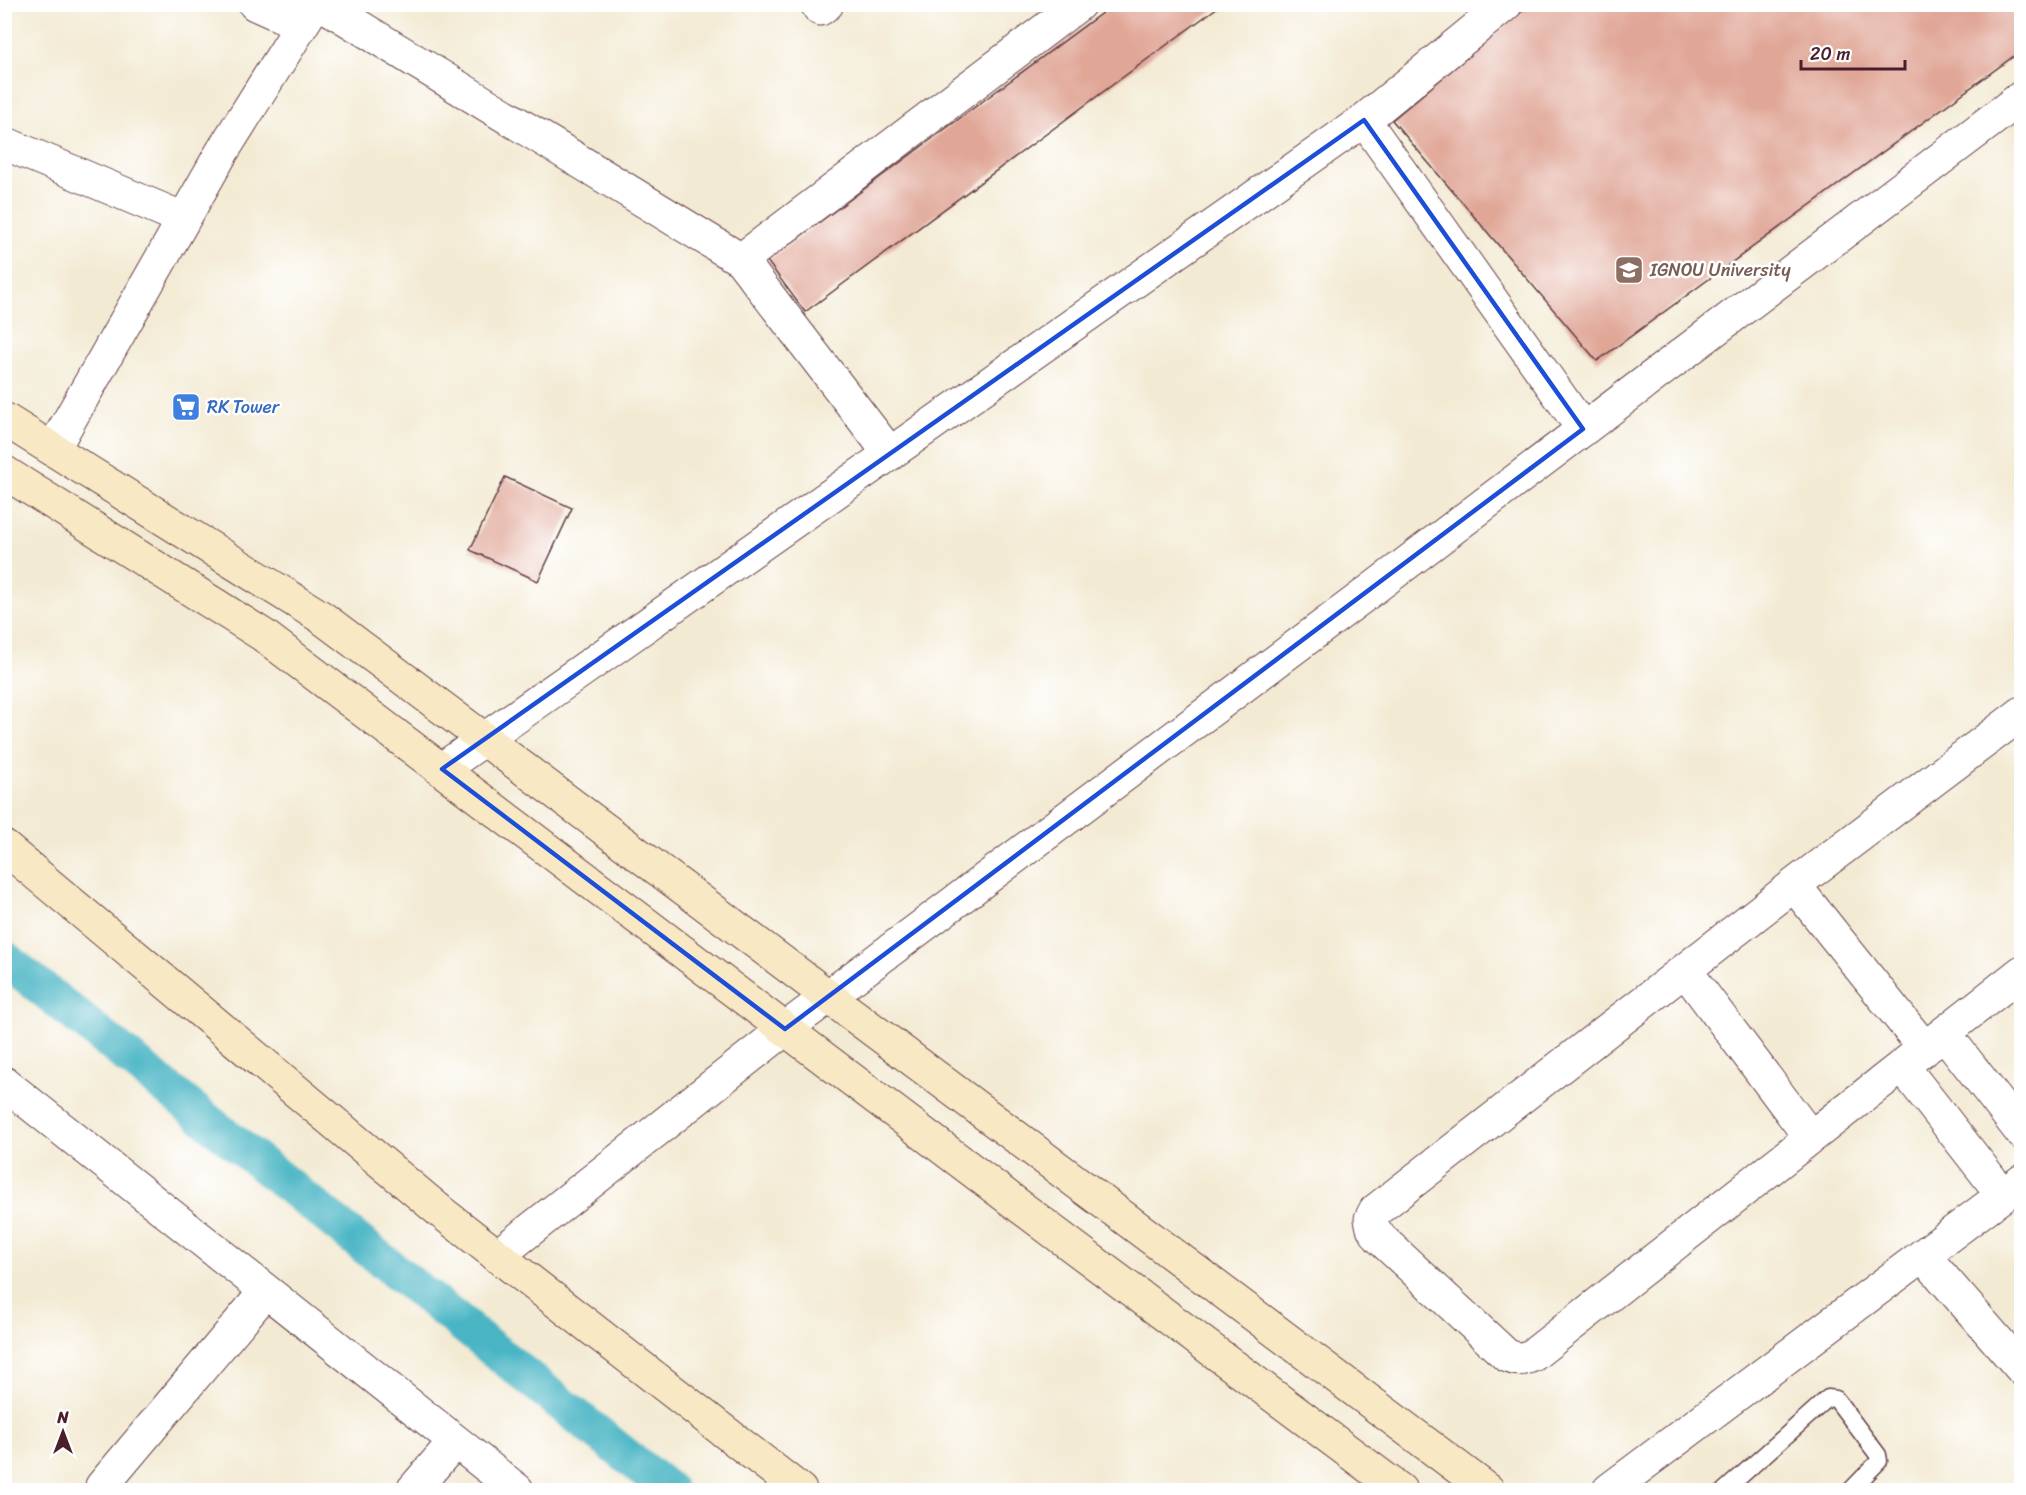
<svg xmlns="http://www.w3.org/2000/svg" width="2026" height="1495" font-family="Sriracha,sans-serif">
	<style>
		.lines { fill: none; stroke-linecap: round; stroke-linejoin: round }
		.canal { stroke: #48b5c4; stroke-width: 36 }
		.building { fill: #e0a696 }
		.lane-casing { stroke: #633d44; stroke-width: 19 }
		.street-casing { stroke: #633d44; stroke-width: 35 }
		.secondary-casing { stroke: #633d44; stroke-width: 35 }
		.lane { stroke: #fff; stroke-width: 16 }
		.street { stroke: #fff; stroke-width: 33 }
		.secondary { stroke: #f8e8c3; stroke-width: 33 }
		.marked { fill: none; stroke: #1d4ed8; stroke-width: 4.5; stroke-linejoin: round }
		.labels { text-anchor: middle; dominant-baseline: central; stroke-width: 5; stroke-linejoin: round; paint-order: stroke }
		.education-label { font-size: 18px; fill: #785e54; stroke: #fff; text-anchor: start }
		.shop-label { font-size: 18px; fill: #366cbe; stroke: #fff; text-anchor: start }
	</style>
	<rect width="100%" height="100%" fill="#fff"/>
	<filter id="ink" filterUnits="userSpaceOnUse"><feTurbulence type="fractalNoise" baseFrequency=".0167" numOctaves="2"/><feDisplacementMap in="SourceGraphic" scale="12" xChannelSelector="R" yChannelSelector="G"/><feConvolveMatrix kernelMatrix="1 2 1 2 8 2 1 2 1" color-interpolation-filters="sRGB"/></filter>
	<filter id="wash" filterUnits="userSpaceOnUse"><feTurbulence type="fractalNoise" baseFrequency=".008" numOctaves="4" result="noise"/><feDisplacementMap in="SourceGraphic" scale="24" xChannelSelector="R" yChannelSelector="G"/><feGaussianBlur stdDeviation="1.35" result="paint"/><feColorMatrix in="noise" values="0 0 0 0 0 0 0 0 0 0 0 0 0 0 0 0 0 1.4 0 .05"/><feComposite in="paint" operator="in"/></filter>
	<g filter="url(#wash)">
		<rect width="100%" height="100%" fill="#f3ead3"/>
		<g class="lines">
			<path class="canal" d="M4 958 669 1490"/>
		</g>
		<g id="blocks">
			<path class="building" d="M1114 4H1222L805 312 767 261Z
				M1531 4H2022V50L1597 361 1392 120Z
				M505 477 572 508 538 581 470 550Z"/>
		</g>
	</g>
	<g filter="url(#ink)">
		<use href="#blocks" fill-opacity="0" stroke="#633d44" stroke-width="1.5"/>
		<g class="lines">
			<g class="lane-casing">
				<path id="lane" d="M1725 1490 1828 1398 1836 1399 1878 1455 1879 1461 1851 1490"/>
			</g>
			<g class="street-casing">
				<path id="street" d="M255 4 302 25
					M322 4 741 260 1079 4
					M817 4 820 9 827 4
					M1364 120 1583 429
					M4 143 184 219
					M741 260 890 454
					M53 449 222 152 315 4
					M442 769 1364 120 1506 4
					M1794 885 1375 1211 1371 1219 1373 1228 1380 1238 1506 1355C1516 1360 1522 1360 1533 1355L2022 972
					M1685 970 1810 1137
					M1945 1034 2022 1133
					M1925 1049 1794 885 2022 713
					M1903 1067 2003 1195
					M4 1083 517 1490
					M1923 1255 2022 1369
					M497 1256 785 1029 1362 597 2022 97
					M102 1486 266 1291
					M413 1490 455 1441
					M1609 1490 2022 1181"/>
			</g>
			<g class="secondary-casing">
				<path id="secondary" d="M4 419 321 617 1488 1490
					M4 472 263 635 1071 1245 1400 1490
					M4 847 441 1212 800 1490"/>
			</g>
			<use href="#lane" class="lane"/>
			<use href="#street" class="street"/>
			<use href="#secondary" class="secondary"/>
		</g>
	</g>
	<path class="marked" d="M1364 120 1583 429 785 1029 442 769Z"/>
	<defs>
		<g id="university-square" transform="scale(1.5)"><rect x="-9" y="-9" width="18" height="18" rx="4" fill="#8d6e63" stroke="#fff"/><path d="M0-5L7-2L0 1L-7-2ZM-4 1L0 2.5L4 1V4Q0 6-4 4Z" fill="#fff"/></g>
		<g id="supermarket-square" transform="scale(1.5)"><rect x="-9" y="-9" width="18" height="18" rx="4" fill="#3f7fe0" stroke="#fff"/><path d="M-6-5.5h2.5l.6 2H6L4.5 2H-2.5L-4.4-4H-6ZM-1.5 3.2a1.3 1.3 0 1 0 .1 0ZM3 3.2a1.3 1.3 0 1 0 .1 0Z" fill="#fff"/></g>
	</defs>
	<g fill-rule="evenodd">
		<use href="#university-square" x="1629" y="270"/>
		<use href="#supermarket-square" x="186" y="407"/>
	</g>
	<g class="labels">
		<g class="education-label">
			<text x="1650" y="270">IGNOU University</text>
		</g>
		<g class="shop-label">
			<text x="207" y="407">RK Tower</text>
		</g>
	</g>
	<rect width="2026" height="1495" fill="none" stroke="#fff" stroke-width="24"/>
	<g transform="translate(63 1432)" stroke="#ffffff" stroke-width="4.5" paint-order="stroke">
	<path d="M0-4.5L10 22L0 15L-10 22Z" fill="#4a1f2b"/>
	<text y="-9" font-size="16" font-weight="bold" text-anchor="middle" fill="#4a1f2b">N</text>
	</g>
	<path d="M1801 60v9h104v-9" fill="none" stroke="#4a1f2b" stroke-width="3"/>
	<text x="1810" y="60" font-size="18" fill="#4a1f2b" stroke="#ffffff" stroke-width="4.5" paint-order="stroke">20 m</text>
</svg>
